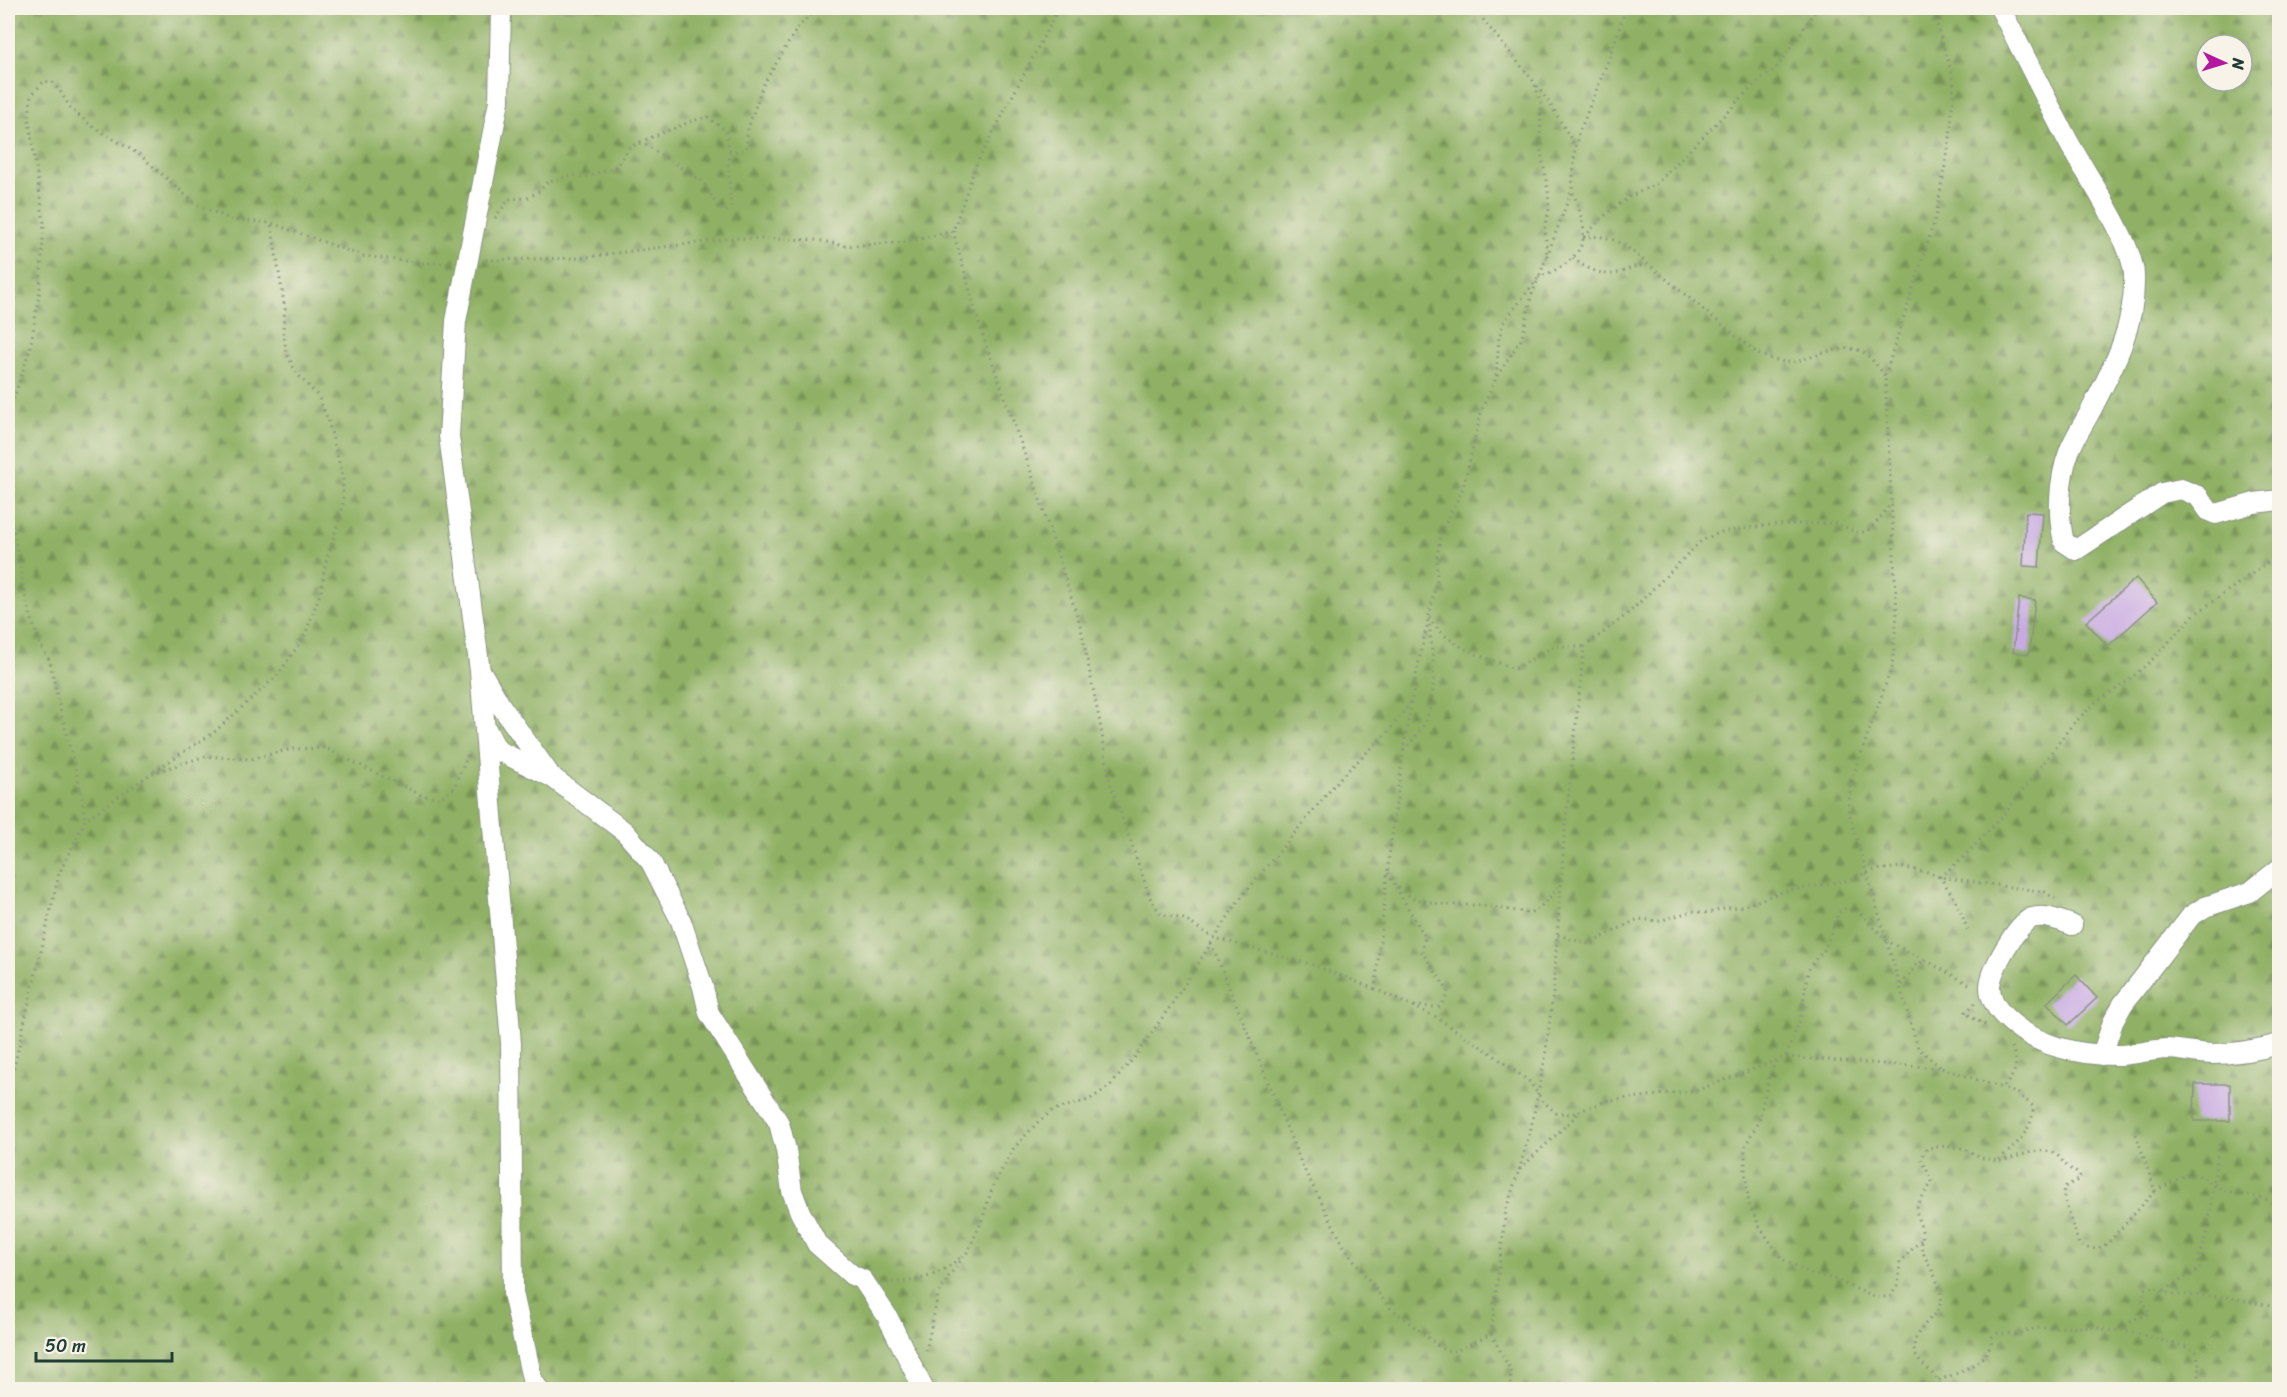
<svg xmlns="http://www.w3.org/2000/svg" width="2287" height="1397" font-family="Sriracha,sans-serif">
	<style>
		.forest { fill: url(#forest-firs); stroke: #58774c; stroke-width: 1.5; fill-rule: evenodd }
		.building { fill: #c8aae3 }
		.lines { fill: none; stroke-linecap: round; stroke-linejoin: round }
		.street-casing { stroke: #889280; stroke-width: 22 }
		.path { stroke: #889280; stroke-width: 3; stroke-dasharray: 1.5 4.5; stroke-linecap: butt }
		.street { stroke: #fff; stroke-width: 20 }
	</style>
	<defs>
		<pattern id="forest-firs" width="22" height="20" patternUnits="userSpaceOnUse" patternTransform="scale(1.5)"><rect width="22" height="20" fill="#90b165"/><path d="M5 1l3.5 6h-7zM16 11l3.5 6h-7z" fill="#759154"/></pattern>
	</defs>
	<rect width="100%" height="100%" fill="#f7f3e8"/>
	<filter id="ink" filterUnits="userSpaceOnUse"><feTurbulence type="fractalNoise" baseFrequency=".0167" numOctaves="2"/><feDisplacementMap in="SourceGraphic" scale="12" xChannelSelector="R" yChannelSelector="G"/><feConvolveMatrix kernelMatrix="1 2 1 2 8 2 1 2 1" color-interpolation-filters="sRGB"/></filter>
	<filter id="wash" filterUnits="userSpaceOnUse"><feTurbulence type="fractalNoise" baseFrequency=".008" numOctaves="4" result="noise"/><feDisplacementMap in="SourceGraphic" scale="24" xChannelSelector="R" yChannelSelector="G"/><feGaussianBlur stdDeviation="1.35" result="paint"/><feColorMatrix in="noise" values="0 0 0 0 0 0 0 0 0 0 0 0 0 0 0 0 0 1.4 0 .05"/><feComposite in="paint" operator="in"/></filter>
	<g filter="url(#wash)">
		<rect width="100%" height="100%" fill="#f0e6cc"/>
		<path class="forest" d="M8 8H2279V1389H8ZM2206 45H2242V81H2206Z"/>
		<g id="blocks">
			<path class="building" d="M2026 512 2043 513 2039 567 2023 566Z
				M2136 578 2157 602 2108 646 2086 622Z
				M2019 598 2035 600 2029 654 2013 652Z
				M2076 975 2097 998 2068 1025 2047 1003Z
				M2195 1084H2230V1121H2194Z"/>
		</g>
	</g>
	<g filter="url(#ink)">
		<use href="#blocks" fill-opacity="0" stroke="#889280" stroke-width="1.5"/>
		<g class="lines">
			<g class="street-casing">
				<path id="street" d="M501 8 499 101 456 321 449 436 480 671 511 1043 513 1293 532 1379 539 1390
					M2000 8C2023 52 2045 97 2068 141 2085 173 2133 242 2134 275 2136 326 2113 368 2090 412 2083 425 2074 438 2069 452 2059 479 2057 514 2064 542L2076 550 2162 493 2181 489 2198 496 2209 511 2216 514 2254 503 2280 500
					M483 675 501 706 550 775
					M486 729 497 750 552 777 625 832 651 862 681 921 703 987 709 1013 779 1123 786 1150 792 1191 800 1212 817 1244 852 1275 863 1280 887 1316 924 1390
					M2072 925C2060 921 2045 914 2032 918 2017 923 1990 971 1990 987 1990 997 1996 1008 2003 1015 2033 1046 2079 1056 2121 1055 2136 1054 2151 1050 2166 1049 2181 1049 2196 1054 2212 1054 2235 1054 2257 1050 2280 1044
					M2102 1055 2113 1022 2123 1004 2191 916 2205 907 2250 892 2280 868"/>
			</g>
			<path class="path" d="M1479 8 1484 21 1534 82 1541 103 1540 146 1548 191 1549 209 1545 227 1547 256 1539 277 1503 323 1499 338 1496 378 1482 409 1463 488 1441 532 1437 557V579L1417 670 1404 746 1389 857 1375 989 1436 1017 1495 1056 1530 1082 1542 1100 1556 1113 1572 1114 1606 1101 1698 1090 1786 1057 1941 1068 2003 1088C2015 1074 2020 1064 2011 1047
				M1932 8 1954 81 1950 138 1936 216 1885 376 1897 616 1892 667 1851 781 1848 809 1918 1048 1940 1067
				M1537 86 1552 107 1575 146
				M640 142 692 121 708 117 726 131 730 153
				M495 218 509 199 527 198 541 190 547 182 573 175 586 177 616 167 629 148 638 143 646 145 703 182 718 207 726 212 731 206 728 167 730 153 746 149 748 128 763 85 798 27 818 8
				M953 231 980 327 1032 475 1081 628 1102 734 1110 782 1151 900 1161 914 1183 919 1215 938 1313 965 1375 989
				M1584 237 1604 216 1629 197 1656 184 1754 85 1777 67 1817 8
				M1583 238C1600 234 1612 238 1627 247L1758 354C1768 358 1778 362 1790 362 1813 360 1840 341 1863 352 1872 358 1879 368 1885 376
				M1547 256 1572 190 1575 147 1579 133 1610 56 1626 8
				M1573 258C1583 267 1600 275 1613 274 1629 272 1630 264 1651 266
				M486 260 578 258 734 238 817 240 847 246 906 242 953 231 976 165 1059 8
				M1497 376 1522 338 1531 297 1539 277C1562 268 1588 255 1583 224 1581 213 1576 202 1573 192
				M8 416 30 349 40 289 44 223 29 120 31 96 44 81 53 83 60 91 71 109 92 126 140 155 197 205 233 220 271 223 363 256 423 263H450
				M8 502 26 599 38 641 50 661 58 701 81 791 85 820
				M1429 618C1444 641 1474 655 1500 663 1507 665 1510 669 1517 668L1555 646 1584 647
				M1404 750C1413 740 1422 730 1427 718 1438 690 1432 652 1429 623
				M154 771 213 733 278 675 304 637 321 591 325 565 343 507V478L328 420 318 396 297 374 286 352 283 328 285 309 271 223
				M1388 873 1395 885 1414 899 1446 905H1478L1530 913 1540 907 1554 893 1560 883
				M1396 887 1425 937 1422 952 1448 991 1445 1000 1439 1007 1414 1006
				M1968 930 1955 899 1940 877 1964 857 2006 812 2072 725 2096 702 2124 684 2150 662 2194 615 2280 554
				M1558 935 1589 944 1638 919 1659 921 1693 911 1708 913 1727 908 1740 907 1782 892 1845 881 1875 870 1900 867 1927 872 1940 877 2045 892 2055 899
				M1211 943 1302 1165 1345 1248 1388 1306 1444 1350 1456 1351 1491 1334 1506 1209 1519 1170 1578 1114
				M1901 985 1916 965 1925 960 1972 986
				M1975 1003 1965 1013 1988 1027
				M1786 1056 1801 1017 1808 971 1813 962 1825 949 1839 912 1846 908 1860 913 1887 941 1925 960
				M1776 1061 1769 1076 1759 1121 1745 1146V1171L1749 1205 1761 1229 1782 1259 1811 1274 1831 1278 1877 1298 1891 1296 1898 1285 1900 1262 1921 1240
				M8 1092 59 874 85 820 152 773 206 756 250 759 292 749 325 748 421 795 440 798 454 788 468 755
				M2136 1134 2155 1191 2185 1175 2196 1174 2223 1190 2265 1199 2280 1207
				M2000 1161C2018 1158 2040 1144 2057 1155 2061 1158 2063 1163 2067 1166 2072 1171 2078 1171 2080 1179L2064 1187 2063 1194 2079 1245C2091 1250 2097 1250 2108 1243L2155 1191
				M1519 1170 1531 1128 1545 1059 1553 994 1564 839 1584 647 1630 612 1701 541 1721 532 1770 525 1835 523 1856 532H1866L1875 524 1892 503
				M886 1282C914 1284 942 1275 962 1256
				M2164 1290 2200 1269 2198 1261 2208 1229 2219 1141
				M2121 1329 2132 1320 2150 1314 2142 1298 2145 1289 2154 1287 2170 1294 2226 1297 2271 1306
				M1491 1334 1511 1371 1510 1390
				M926 1351 938 1295 949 1276 968 1251 981 1223 993 1186 1014 1148 1038 1122 1053 1110 1089 1100 1110 1086 1134 1058 1174 1001 1239 900 1341 777 1389 731 1411 702
				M1939 1380C1959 1373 1991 1361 1992 1337L1998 1333 2016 1334 2035 1328 2094 1327 2114 1331 2121 1329 2187 1347 2196 1352C2200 1365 2202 1377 2193 1390
				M1941 1390C1938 1370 1915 1365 1914 1349 1914 1326 1937 1319 1941 1301 1944 1288 1927 1263 1922 1250 1920 1244 1923 1238 1922 1232 1921 1224 1916 1218 1917 1209 1918 1200 1928 1191 1932 1181L1921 1158 1927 1148 1947 1146 1962 1148 1983 1158 1997 1161C2014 1148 2034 1129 2033 1106L2018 1094 2003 1088"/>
			<use href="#street" class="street"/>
		</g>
	</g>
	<rect width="2287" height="1397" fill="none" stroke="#f7f3e8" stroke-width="30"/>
	<g transform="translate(2224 63) rotate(94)"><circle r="28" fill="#f7f3e8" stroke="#a1aaa0" stroke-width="1.5"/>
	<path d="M0-4.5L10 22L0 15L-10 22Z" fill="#b5179e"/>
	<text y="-9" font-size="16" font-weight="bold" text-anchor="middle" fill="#1f3d34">N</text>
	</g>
	<path d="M36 1352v9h136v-9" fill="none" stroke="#1f3d34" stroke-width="3"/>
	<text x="45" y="1352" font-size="18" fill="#1f3d34" stroke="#f7f3e8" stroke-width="4.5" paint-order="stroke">50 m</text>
</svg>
